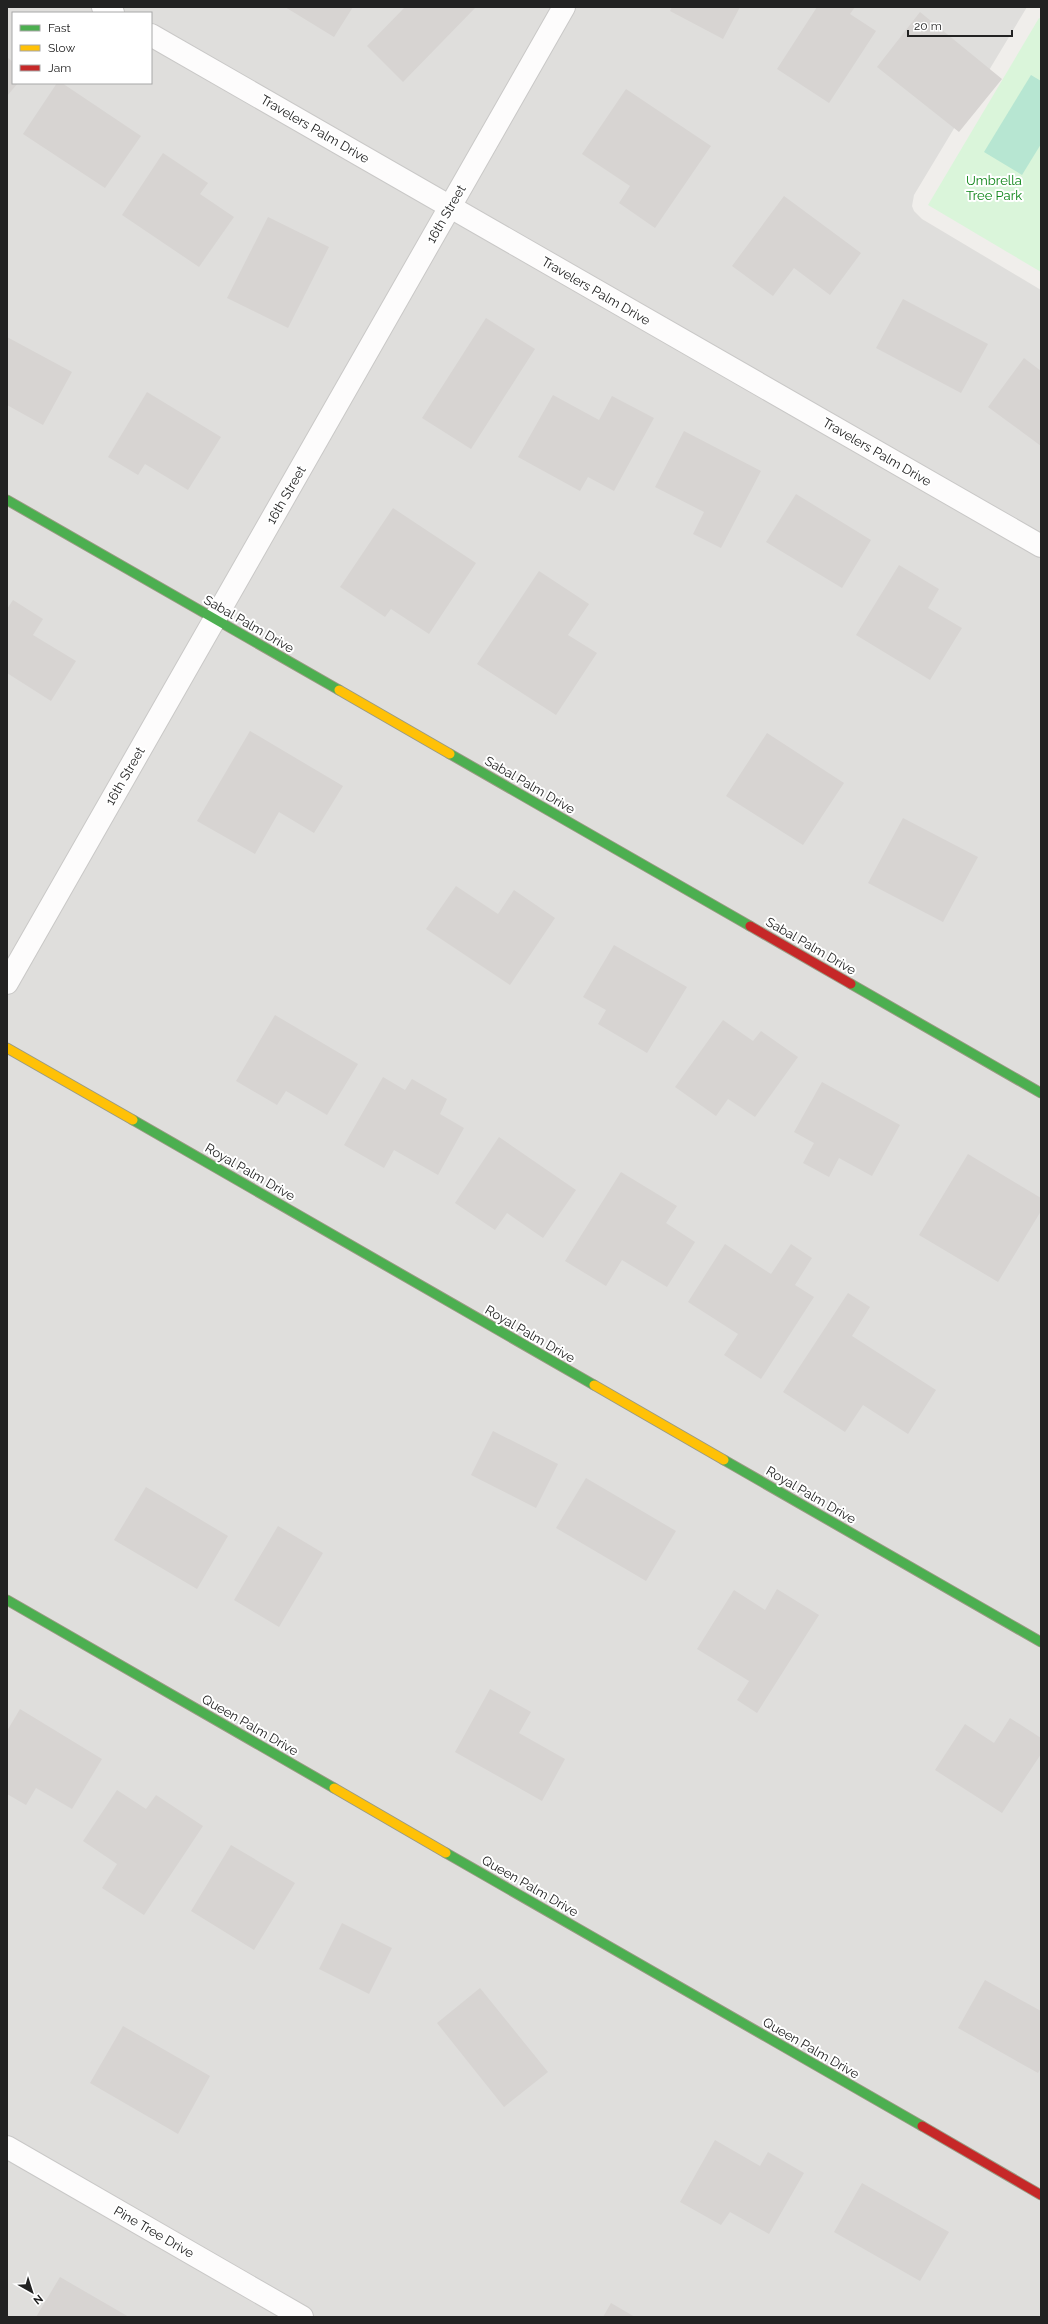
<svg xmlns="http://www.w3.org/2000/svg" width="1048" height="2324" font-family="Raleway,sans-serif">
	<style>
		.residential { fill: #dfdedc; fill-rule: evenodd }
		.park { fill: #daf5da }
		.pitch { fill: #b7e6d2 }
		.building { fill: #d7d4d2 }
		.lines { fill: none; stroke-linecap: round; stroke-linejoin: round }
		.street-casing { stroke: #c9c8c7; stroke-width: 24 }
		.fast-casing { stroke: #999a82; stroke-width: 11 }
		.slow-casing { stroke: #999a82; stroke-width: 11 }
		.jam-casing { stroke: #999a82; stroke-width: 11 }
		.street { stroke: #fdfcfc; stroke-width: 22 }
		.fast { stroke: #4caf50; stroke-width: 9 }
		.slow { stroke: #ffc107; stroke-width: 9 }
		.jam { stroke: #c62828; stroke-width: 9 }
		.labels { text-anchor: middle; dominant-baseline: central; stroke-width: 4; stroke-linejoin: round; paint-order: stroke }
		.street-label { font-size: 13px; fill: #222; stroke: #fff }
		.park-label { font-size: 13px; fill: #0c8416; stroke: #fff }
	</style>
	<rect width="100%" height="100%" fill="#f0eeeb"/>
	<path class="residential" d="M7 7H1027L914 195 912 206 914 211 922 219 1041 290V2317H7ZM13 13H151V83H13Z"/>
	<path class="park" d="M1039 18 1041 19V272L928 205Z"/>
	<path class="pitch" d="M1031 75 1041 81V144L1022 175 984 152Z"/>
	<path class="building" d="M285 7H353L334 37Z
		M405 7H476L403 82 367 46Z
		M672 7H740L723 39 670 11Z
		M817 7H855L850 14 876 31 829 103 777 69Z
		M920 12 1002 79 959 132 877 67Z
		M7 57 13 62V83H18L7 96Z
		M57 83H62L141 136 105 188 23 134Z
		M626 89 711 146 655 228 619 203 630 186 582 154Z
		M163 153 208 183 200 194 234 217 199 267 122 215Z
		M784 196 861 253 830 295 794 268 773 296 732 266Z
		M268 217 329 247 288 328 227 298Z
		M903 299 988 344 961 393 876 348Z
		M486 318 535 349 471 449 422 418Z
		M7 337 72 372 43 425 7 405Z
		M1024 358 1041 371V446L988 407Z
		M147 392 221 437 188 490 145 464 138 475 108 457Z
		M553 395 599 420 612 396 654 418 614 491 588 477 580 491 518 457Z
		M684 431 761 471 721 548 693 534 704 512 655 487Z
		M796 494 871 540 842 588 766 542Z
		M393 508 476 563 429 634 391 609 385 617 340 587Z
		M899 565 939 589 928 608 962 628 930 680 856 635Z
		M539 571 589 604 568 635 597 653 556 715 477 664Z
		M13 600 43 619 33 635 76 661 51 701 7 673V609Z
		M250 731 343 786 314 833 279 812 255 854 197 821Z
		M767 733 844 783 803 845 726 796Z
		M903 818 978 857 943 922 868 883Z
		M456 886 498 914 514 890 555 918 510 985 426 929Z
		M614 945 687 987 647 1053 598 1024 606 1010 583 997Z
		M275 1015 358 1064 327 1115 286 1091 277 1105 236 1081Z
		M723 1020 753 1041 761 1031 798 1057 755 1117 728 1099 716 1116 675 1087Z
		M383 1077 405 1090 412 1079 447 1099 440 1114 464 1128 438 1175 394 1150 384 1168 344 1145Z
		M822 1082 900 1125 872 1176 839 1158 829 1177 803 1163 814 1143 794 1132Z
		M499 1137 576 1190 543 1238 507 1213 495 1230 455 1203Z
		M968 1154 1041 1198V1211L998 1282 919 1235Z
		M621 1172 677 1206 666 1223 695 1242 667 1287 622 1260 606 1286 565 1261Z
		M725 1244 771 1274 791 1244 812 1258 795 1285 814 1297 761 1379 724 1355 738 1334 688 1302Z
		M848 1293 870 1307 852 1336 936 1390 908 1434 863 1405 845 1432 783 1392Z
		M493 1431 558 1464 536 1508 471 1475Z
		M586 1478 676 1531 646 1581 556 1528Z
		M146 1487 228 1536 197 1589 114 1540Z
		M278 1526 323 1553 279 1627 234 1600Z
		M777 1589 819 1615 757 1713 737 1700 749 1681 697 1649 734 1590 765 1610Z
		M490 1689 531 1712 519 1733 565 1759 542 1801 455 1752Z
		M20 1709 102 1759 72 1809 36 1788 26 1805 7 1794V1731Z
		M1010 1718 1041 1738V1754L1002 1813 935 1770 965 1724 994 1743Z
		M117 1790 146 1809 156 1795 203 1826 144 1915 102 1888 117 1864 83 1841Z
		M231 1845 295 1883 254 1950 191 1911Z
		M342 1923 392 1948 369 1994 319 1969Z
		M985 1980 1041 2011V2068L1038 2073 958 2028Z
		M480 1988 548 2072 504 2107 437 2023Z
		M123 2026 210 2076 178 2134 90 2083Z
		M715 2140 760 2166 768 2152 804 2173 769 2234 730 2212 721 2225 680 2202Z
		M862 2183 949 2232 920 2281 834 2232Z
		M60 2277 129 2317H36Z
		M611 2303 635 2317H603Z"/>
	<g class="lines">
		<g class="street-casing">
			<path id="street" d="M103 7 113 13
				M151 35 1041 546
				M7 983 564 7
				M7 2147 302 2317"/>
		</g>
		<g class="fast-casing">
			<path id="fast" d="M7 500 339 690
				M450 754 750 926
				M851 984 1041 1093
				M133 1120 594 1385
				M724 1460 1041 1642
				M7 1600 334 1788
				M446 1853 922 2126"/>
		</g>
		<g class="slow-casing">
			<path id="slow" d="M339 690 450 754
				M7 1048 133 1120
				M594 1385 724 1460
				M334 1788 446 1853"/>
		</g>
		<g class="jam-casing">
			<path id="jam" d="M750 926 851 984
				M922 2126 1041 2195"/>
		</g>
		<use href="#street" class="street"/>
		<use href="#fast" class="fast"/>
		<use href="#slow" class="slow"/>
		<use href="#jam" class="jam"/>
	</g>
	<g class="labels">
		<g class="street-label">
			<text transform="translate(315 129) rotate(30)">Travelers Palm Drive</text>
			<text transform="translate(446 214) rotate(-60)">16th Street</text>
			<text transform="translate(596 291) rotate(30)">Travelers Palm Drive</text>
			<text transform="translate(877 452) rotate(30)">Travelers Palm Drive</text>
			<text transform="translate(286 495) rotate(-60)">16th Street</text>
			<text transform="translate(249 624) rotate(30)">Sabal Palm Drive</text>
			<text transform="translate(125 776) rotate(-60)">16th Street</text>
			<text transform="translate(530 785) rotate(30)">Sabal Palm Drive</text>
			<text transform="translate(811 946) rotate(30)">Sabal Palm Drive</text>
			<text transform="translate(250 1172) rotate(30)">Royal Palm Drive</text>
			<text transform="translate(530 1334) rotate(30)">Royal Palm Drive</text>
			<text transform="translate(811 1495) rotate(30)">Royal Palm Drive</text>
			<text transform="translate(250 1725) rotate(30)">Queen Palm Drive</text>
			<text transform="translate(530 1886) rotate(30)">Queen Palm Drive</text>
			<text transform="translate(811 2048) rotate(30)">Queen Palm Drive</text>
			<text transform="translate(154 2232) rotate(30)">Pine Tree Drive</text>
		</g>
		<g class="park-label">
			<text x="994" y="180">Umbrella<tspan x="994" dy="15">Tree Park</tspan></text>
		</g>
	</g>
	<rect width="1048" height="2324" fill="none" stroke="#222222" stroke-width="16"/>
	<rect x="12" y="12" width="140" height="72" fill="#ffffff" stroke="#a7a7a7"/>
	<rect x="20" y="25" width="20" height="6" fill="#4caf50" stroke="#a7a7a7"/>
	<text x="48" y="32" font-size="12" fill="#222222">Fast</text>
	<rect x="20" y="45" width="20" height="6" fill="#ffc107" stroke="#a7a7a7"/>
	<text x="48" y="52" font-size="12" fill="#222222">Slow</text>
	<rect x="20" y="65" width="20" height="6" fill="#c62828" stroke="#a7a7a7"/>
	<text x="48" y="72" font-size="12" fill="#222222">Jam</text>
	<g transform="translate(32 2292) rotate(141)" stroke="#ffffff" stroke-width="3" paint-order="stroke">
	<path d="M0-3L7 15L0 10L-7 15Z" fill="#222222"/>
	<text y="-6" font-size="11" font-weight="bold" text-anchor="middle" fill="#222222">N</text>
	</g>
	<path d="M908 30v6h104v-6" fill="none" stroke="#222222" stroke-width="2"/>
	<text x="914" y="30" font-size="12" fill="#222222" stroke="#ffffff" stroke-width="3" paint-order="stroke">20 m</text>
</svg>
